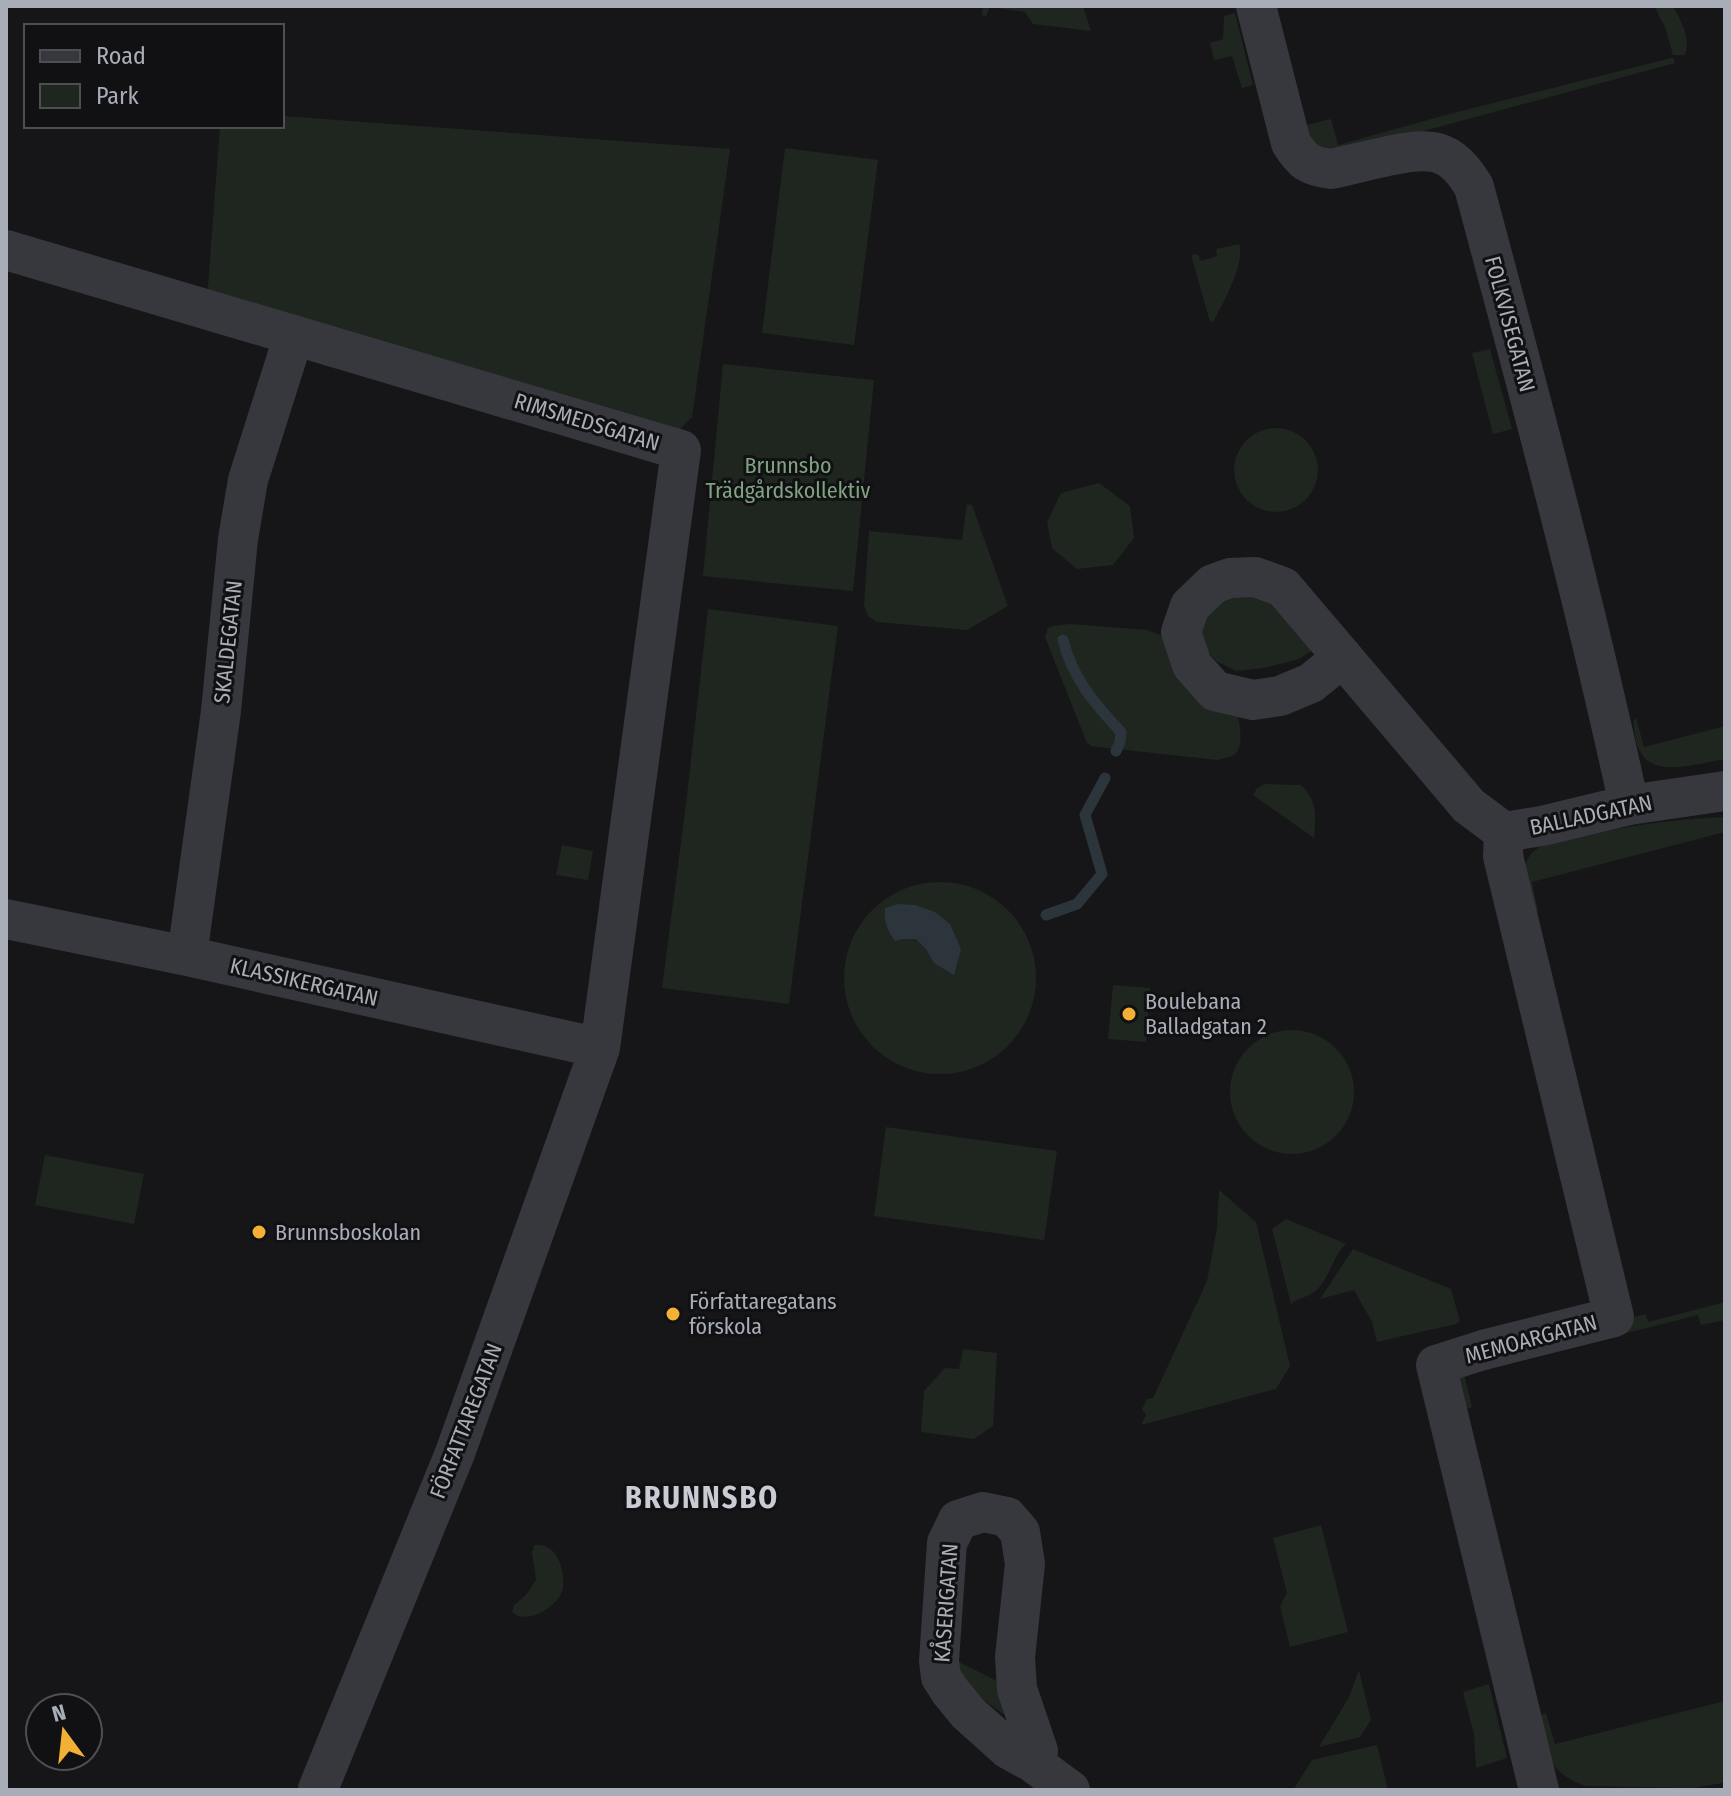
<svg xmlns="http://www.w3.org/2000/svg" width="1731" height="1796" font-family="'Fira Sans Condensed',sans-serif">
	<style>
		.green { fill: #1e261f }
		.water { fill: #2c353c }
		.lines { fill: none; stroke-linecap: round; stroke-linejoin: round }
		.stream { stroke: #2c353c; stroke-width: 11 }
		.minor { stroke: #37383d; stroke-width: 40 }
		.poi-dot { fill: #f2b134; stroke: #111113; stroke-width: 3 }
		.labels { text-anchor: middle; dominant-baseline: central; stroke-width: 6; stroke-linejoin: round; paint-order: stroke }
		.street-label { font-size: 22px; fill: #a8adb8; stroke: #111113 }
		.park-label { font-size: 22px; fill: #7fa381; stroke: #111113 }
		.poi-label { font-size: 22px; fill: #a8adb8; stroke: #111113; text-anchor: start }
		.district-label { font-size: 30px; font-weight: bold; letter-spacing: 2px; fill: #c9ccd4; stroke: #111113 }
	</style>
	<rect width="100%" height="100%" fill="#161618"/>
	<path class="green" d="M983 6H1083L1091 31 1033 24 1025 12 990 7 986 16 982 15Z
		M1654 6H1673C1681 21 1691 38 1685 55H1673L1665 27Z
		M1235 13 1253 85 1242 88 1232 56 1214 60 1210 43 1223 39 1224 16Z
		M1671 58H1673L1675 63 1365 147 1340 153 1312 145 1306 125 1331 119 1338 145 1442 116Z
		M282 116 730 149 692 417 676 433 207 300 220 126H282Z
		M785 148 878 160 854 345 762 333Z
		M1239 244C1246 263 1223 302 1214 321L1210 322 1191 255 1198 254 1201 261 1217 256 1216 249Z
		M1490 349 1512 429 1493 434 1472 353Z
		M723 364 874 380 853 591 703 576Z
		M1234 470a42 42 0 1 1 84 0a42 42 0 1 1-84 0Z
		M1099 483 1130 506 1134 538 1113 565 1077 569 1052 548 1047 522 1061 493Z
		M967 504 972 505 1008 606 967 630 877 622 868 616 864 605 869 531 962 540Z
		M1222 595H1265L1313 650 1299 659 1264 668 1236 671 1216 661 1204 647 1201 628 1208 609Z
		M708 609 838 626 789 1004 662 988 686 804Z
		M1070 624 1147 630 1161 635 1174 671 1238 716C1240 727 1245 750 1232 756 1228 758 1223 758 1218 760L1116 749 1091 746 1087 743 1045 637 1048 628 1053 626Z
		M1636 718 1644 747 1725 726V759C1682 767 1633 784 1634 720Z
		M1265 784 1301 785C1318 801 1316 817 1314 838L1253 795 1257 788Z
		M1725 817V832L1532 882 1538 911 1533 912C1527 890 1514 861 1540 847 1601 830 1661 819 1725 817Z
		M562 845 593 851 588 880 556 875Z
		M844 978a96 96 0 1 1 192 0a96 96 0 1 1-192 0Z
		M1113 985 1150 988 1146 1042 1108 1039Z
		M1230 1092a62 62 0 1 1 124 0a62 62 0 1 1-124 0Z
		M886 1127 1057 1151 1044 1240 874 1216Z
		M45 1155 144 1174 134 1224 35 1205Z
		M1219 1190 1256 1222 1290 1366 1276 1389 1141 1425 1146 1415 1142 1409 1147 1399 1153 1398 1207 1281 1217 1228Z
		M1286 1219 1346 1244C1332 1256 1330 1280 1314 1292 1307 1297 1298 1298 1291 1304L1272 1229Z
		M1353 1249 1451 1289 1460 1321 1456 1324 1377 1342 1372 1322 1354 1290 1320 1299Z
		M1725 1302V1320L1701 1325 1698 1315 1464 1374 1472 1407 1463 1410 1455 1394 1461 1365 1468 1361 1646 1314 1648 1322Z
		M963 1349 997 1353 993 1426 974 1439 921 1432 924 1391 945 1368 959 1369Z
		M1321 1525 1348 1632 1290 1647 1280 1606 1287 1593 1273 1538Z
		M534 1545C539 1545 544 1545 547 1547 561 1553 567 1581 561 1594 553 1609 526 1625 512 1612L514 1605 526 1595 536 1580 532 1553Z
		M955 1660 1001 1683 1008 1713 1003 1714 961 1683Z
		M1359 1670 1371 1720 1360 1737 1319 1747 1349 1697Z
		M1489 1684 1507 1758 1476 1768 1474 1734 1463 1692Z
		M1725 1701V1781L1723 1783 1692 1788 1586 1786C1547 1773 1546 1751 1539 1716L1546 1713 1555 1744Z
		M1377 1745 1388 1790H1293L1312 1760Z"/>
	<path class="water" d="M898 904 915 905 935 912 950 924 961 949 954 975 934 963 926 949 916 939H902L895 941C887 930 884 922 885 908Z"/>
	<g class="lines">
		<path class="stream" d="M1063 640C1073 679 1094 703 1121 732L1120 742 1116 751
			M1046 915 1077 904 1102 874 1085 815 1105 778"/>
		<path class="minor" d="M1256 6 1291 143C1303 162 1309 166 1331 169 1350 165 1369 160 1388 156 1430 147 1451 147 1474 187 1529 392 1584 597 1629 805
			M6 250 681 450 600 1048 455 1453 318 1789
			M1343 657 1311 683 1280 696 1253 700 1215 691 1192 665 1181 632 1190 606 1213 584 1230 578 1255 577 1283 587 1469 806 1504 832 1542 826 1629 805 1725 791
			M1504 832 1503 856 1614 1317 1483 1350 1436 1365 1539 1790
			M6 919 187 956 600 1048
			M187 956 221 711 238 539 248 480 294 335
			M1032 1762 1038 1751 1017 1689 1015 1657 1025 1564 1020 1532 1007 1517 983 1512 958 1520 947 1543 939 1661 941 1677 950 1691 968 1713 1008 1749 1032 1762 1070 1790"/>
	</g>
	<g class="poi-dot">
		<circle cx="1129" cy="1014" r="8"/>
		<circle cx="259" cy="1232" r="8"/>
		<circle cx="673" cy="1314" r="8"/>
	</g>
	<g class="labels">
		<g class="street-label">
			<text transform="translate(1510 324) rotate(75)">FOLKVISEGATAN</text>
			<text transform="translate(587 422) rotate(17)">RIMSMEDSGATAN</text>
			<text transform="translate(228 642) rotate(-84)">SKALDEGATAN</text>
			<text transform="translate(1591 815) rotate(-12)">BALLADGATAN</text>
			<text transform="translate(304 982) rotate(13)">KLASSIKERGATAN</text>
			<text transform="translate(1531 1339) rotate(-15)">MEMOARGATAN</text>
			<text transform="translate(466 1421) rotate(-69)">FÖRFATTAREGATAN</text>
			<text transform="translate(946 1603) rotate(-86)">KÅSERIGATAN</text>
		</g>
		<g class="park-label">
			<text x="788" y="465">Brunnsbo<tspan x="788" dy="25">Trädgårdskollektiv</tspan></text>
		</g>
		<g class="poi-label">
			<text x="1145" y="1001">Boulebana<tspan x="1145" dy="25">Balladgatan 2</tspan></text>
			<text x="275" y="1232">Brunnsboskolan</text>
			<text x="689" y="1301">Författaregatans<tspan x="689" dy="25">förskola</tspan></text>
		</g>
		<g class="district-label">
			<text x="702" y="1498">BRUNNSBO</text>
		</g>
	</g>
	<rect width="1731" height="1796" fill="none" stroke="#a8adb8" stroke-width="16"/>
	<rect x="24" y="24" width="260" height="104" fill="#111113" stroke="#4d4f55" stroke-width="2"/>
	<rect x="40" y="50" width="40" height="12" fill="#37383d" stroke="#4d4f55" stroke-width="2"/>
	<text x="96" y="64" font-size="24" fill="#a8adb8">Road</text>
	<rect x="40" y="84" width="40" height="24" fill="#1e261f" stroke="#4d4f55" stroke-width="2"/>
	<text x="96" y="104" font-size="24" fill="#a8adb8">Park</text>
	<g transform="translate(64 1732) rotate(345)"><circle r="38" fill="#111113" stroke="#4d4f55" stroke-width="2"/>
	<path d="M0-6L14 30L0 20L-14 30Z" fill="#f2b134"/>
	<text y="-12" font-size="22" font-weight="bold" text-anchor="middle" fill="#a8adb8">N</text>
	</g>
</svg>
